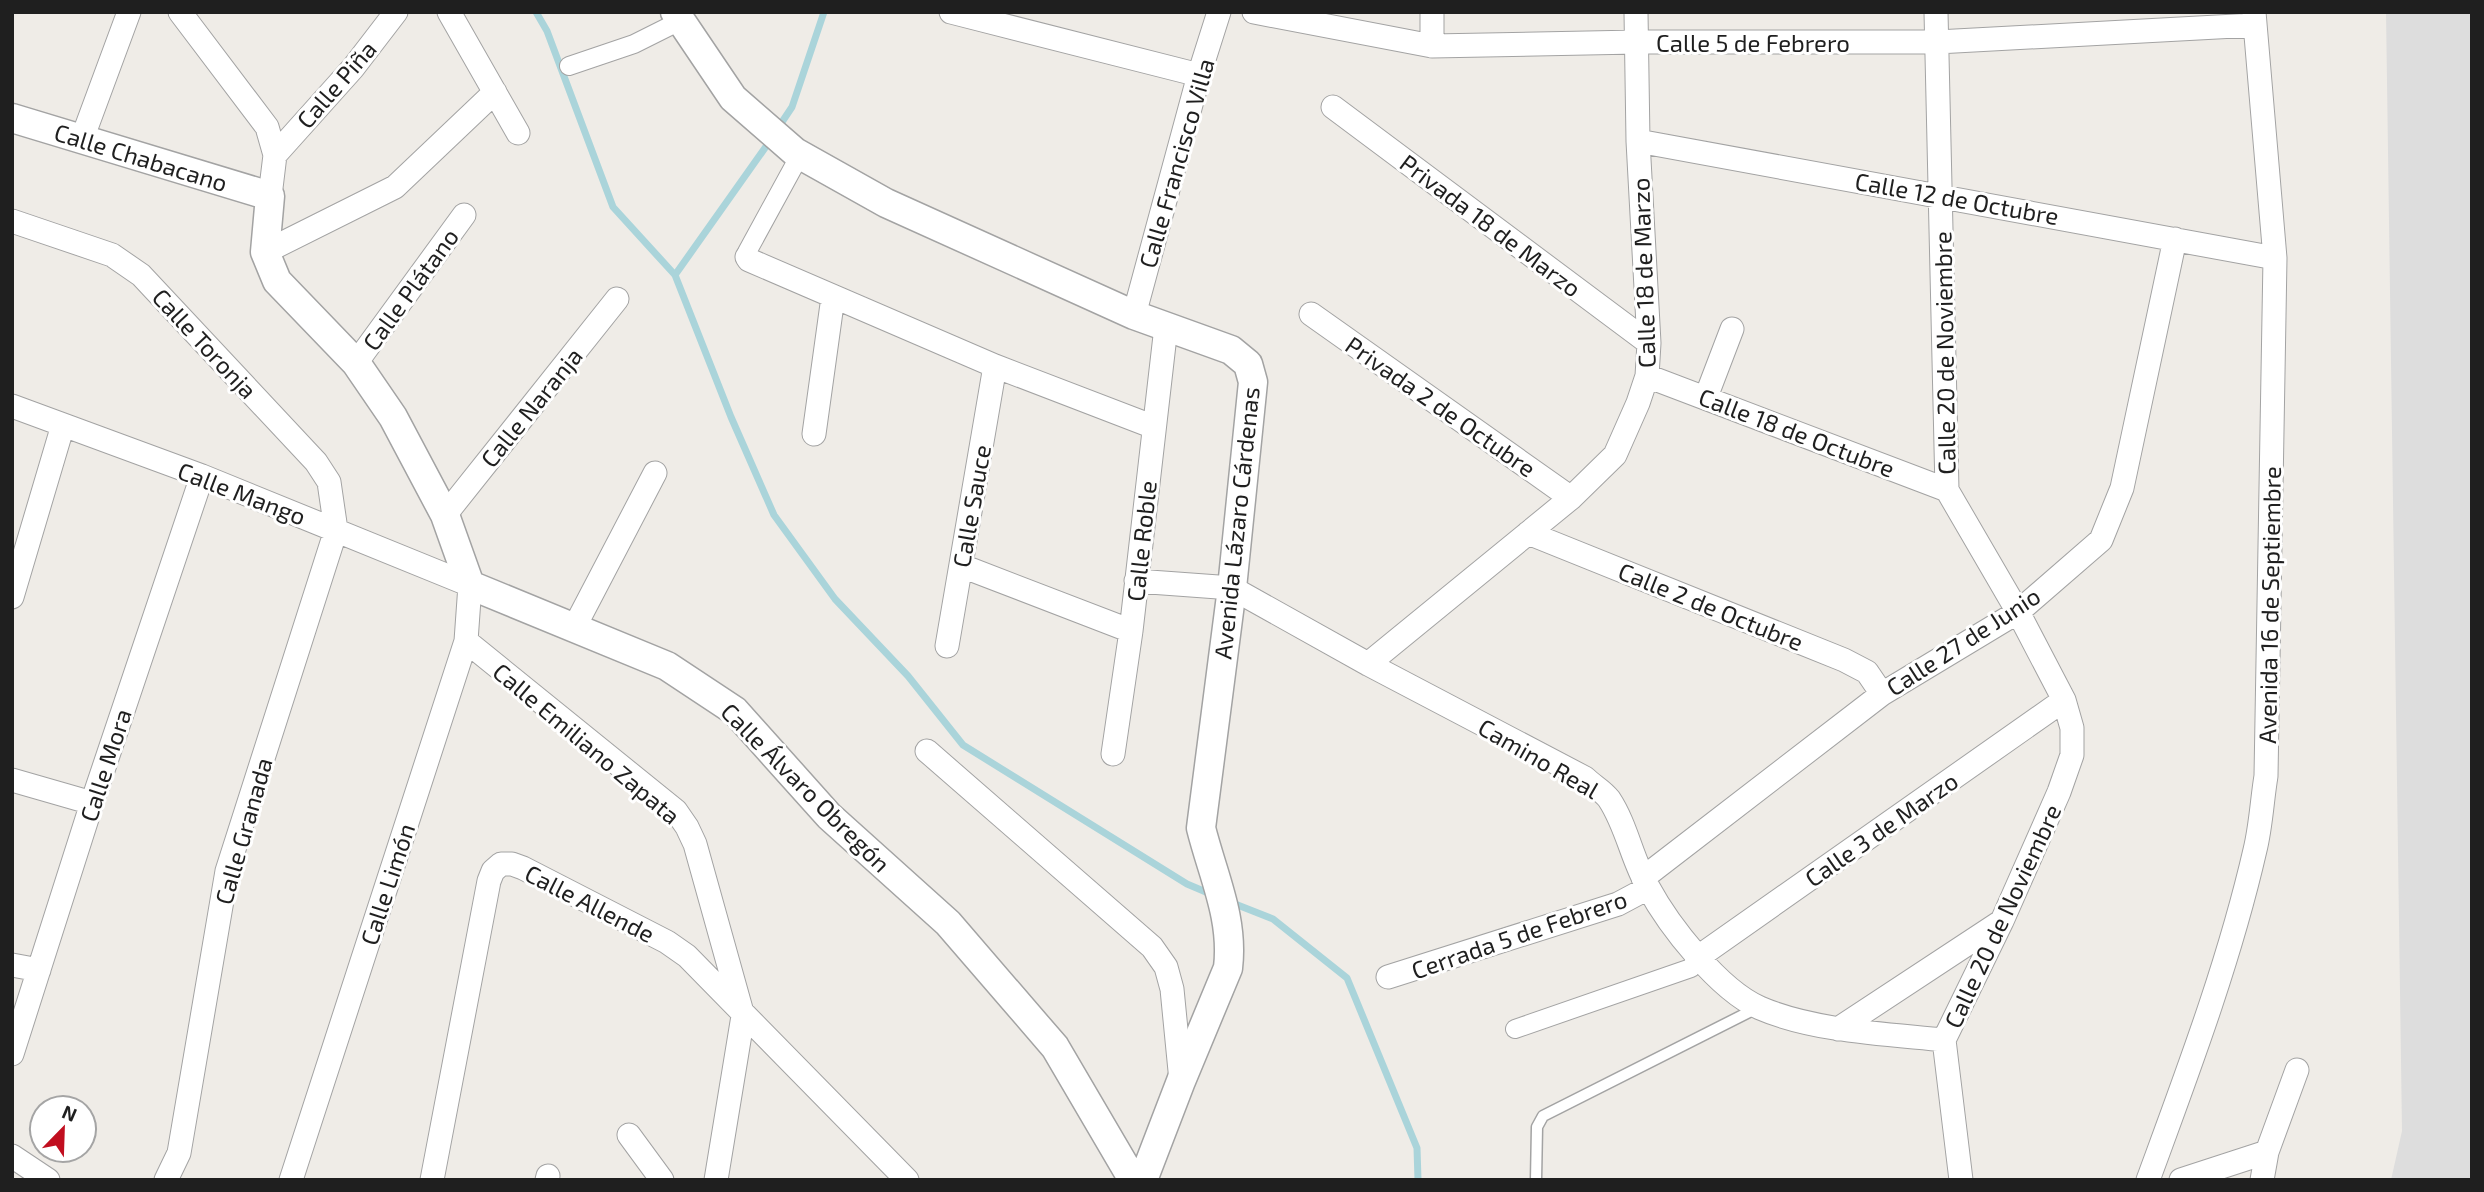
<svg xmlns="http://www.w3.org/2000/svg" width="2484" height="1192" font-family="'Exo 2',sans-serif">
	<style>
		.residential { fill: #ddd }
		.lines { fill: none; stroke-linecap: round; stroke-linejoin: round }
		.stream { stroke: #aad4da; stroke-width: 7 }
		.service-casing { stroke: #a3a3a3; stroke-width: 13 }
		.pedestrian-casing { stroke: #a3a3a3; stroke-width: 20 }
		.minor-casing { stroke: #a3a3a3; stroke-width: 25 }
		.tertiary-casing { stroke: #a3a3a3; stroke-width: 31 }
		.service { stroke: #fff; stroke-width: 10 }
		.pedestrian { stroke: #fff; stroke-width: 18 }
		.minor { stroke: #fff; stroke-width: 23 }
		.tertiary { stroke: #fff; stroke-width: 28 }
		.labels { text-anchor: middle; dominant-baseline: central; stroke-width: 6; stroke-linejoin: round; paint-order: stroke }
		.street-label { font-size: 24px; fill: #1f1f1f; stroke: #fff }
	</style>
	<rect width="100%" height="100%" fill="#efece7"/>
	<path class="residential" d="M2386 12H2472V1180H2391L2402 1131Z"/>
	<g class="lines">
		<path class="stream" d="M536 12 547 31 613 207 675 275 731 417 774 515 835 599 908 676 963 745 1187 884 1213 895
			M778 128 792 107 824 12
			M675 275 772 138
			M1230 902 1273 919 1347 978 1417 1148 1418 1180"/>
		<g class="service-casing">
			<path id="service" d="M1536 1180 1537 1127 1543 1116 1759 1007"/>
		</g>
		<g class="pedestrian-casing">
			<path id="pedestrian" d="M569 66 634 44 680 21
				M747 257V252L800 155
				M1515 1029 1691 968 1697 958"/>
		</g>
		<g class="minor-casing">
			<path id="minor" d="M180 12 267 127 275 155 270 196
				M449 12 518 133
				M951 12 1199 75
				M1254 12 1432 46 1637 42H1937L2254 25
				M1432 12V46
				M1936 12 1947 490 2018 612 2064 700 2072 728V755L2059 792 2002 921 1944 1040 1961 1180
				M1333 107 1649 343
				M82 139 129 12
				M1638 141 2275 258
				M275 155 353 68 396 12
				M12 221 112 255 141 275 316 462 329 482 336 530 227 871 179 1153 166 1180
				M265 252 395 187 495 92
				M747 257 749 260 995 366 1154 427
				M1311 314 1571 498
				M1134 315 1199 75 1219 12
				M356 363 464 215
				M1647 376 1947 490
				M1706 397 1732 329
				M12 406 202 476 470 585 466 641 291 1180
				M814 434 833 297
				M445 515 617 299
				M1528 533 1844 660 1867 672 1882 694
				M962 566 1131 631
				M1136 581 1232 588 1368 664 1585 778C1592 785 1603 791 1609 799 1627 826 1632 860 1648 887 1669 926 1719 990 1760 1008 1813 1031 1886 1034 1944 1040
				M12 597 63 425
				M574 628 655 473
				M466 641 676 811 687 827 695 844 743 1016 716 1180
				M947 646 995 366
				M1368 664 1571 498 1615 455 1638 403 1647 376 1649 343 1638 141 1636 12
				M927 751 1152 947 1166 967 1172 989 1181 1081
				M1113 754 1131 631 1166 327
				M12 780 92 803
				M1643 878 1882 694 2018 612 2101 540 2122 488 2175 239
				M1697 958 2064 700
				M12 965 39 970
				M1388 977 1618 904 1648 888
				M1838 1029 2002 921
				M12 1054 92 803 202 476
				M629 1135 662 1180
				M12 1156 48 1180
				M432 1180 489 881 493 871 501 864H512L523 868 667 942 687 956 907 1180
				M547 1180 548 1176
				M2148 1180C2188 1071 2229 963 2255 850 2261 826 2262 800 2266 776L2275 258 2254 12
				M2181 1180 2267 1152
				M2262 1180 2267 1152 2297 1070"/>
		</g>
		<g class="tertiary-casing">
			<path id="tertiary" d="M675 12 733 98 795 152 886 203 1134 315 1231 350 1248 364 1253 382 1232 588 1201 828C1213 876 1234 918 1228 968L1181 1081 1143 1180
				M12 118 270 196 265 252 277 281 356 363 393 417 445 515 470 585 667 666 735 711 829 816 948 923 1055 1047 1133 1180"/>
		</g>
		<use href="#service" class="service"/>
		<use href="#pedestrian" class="pedestrian"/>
		<use href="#minor" class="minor"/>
		<use href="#tertiary" class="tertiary"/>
	</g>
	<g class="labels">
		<g class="street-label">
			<text x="1753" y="42">Calle 5 de Febrero</text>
			<text transform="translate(336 84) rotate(-49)">Calle Piña</text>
			<text transform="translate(141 157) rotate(17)">Calle Chabacano</text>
			<text transform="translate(1176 163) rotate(-74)">Calle Francisco Villa</text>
			<text transform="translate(1957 198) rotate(10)">Calle 12 de Octubre</text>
			<text transform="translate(1491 225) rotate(37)">Privada 18 de Marzo</text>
			<text transform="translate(1643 273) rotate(-92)">Calle 18 de Marzo</text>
			<text transform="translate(410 289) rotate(-54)">Calle Plátano</text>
			<text transform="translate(205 343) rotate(47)">Calle Toronja</text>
			<text transform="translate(1944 353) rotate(-91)">Calle 20 de Noviembre</text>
			<text transform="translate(1441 406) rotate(35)">Privada 2 de Octubre</text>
			<text transform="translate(531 407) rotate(-51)">Calle Naranja</text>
			<text transform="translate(1797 432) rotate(21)">Calle 18 de Octubre</text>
			<text transform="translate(242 493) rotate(21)">Calle Mango</text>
			<text transform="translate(971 506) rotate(-80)">Calle Sauce</text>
			<text transform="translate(1236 523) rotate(-84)">Avenida Lázaro Cárdenas</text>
			<text transform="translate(1141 541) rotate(-84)">Calle Roble</text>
			<text transform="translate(2269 605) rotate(-89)">Avenida 16 de Septiembre</text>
			<text transform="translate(1711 606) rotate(22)">Calle 2 de Octubre</text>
			<text transform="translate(1963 641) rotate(-33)">Calle 27 de Junio</text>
			<text transform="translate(587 743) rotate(40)">Calle Emiliano Zapata</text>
			<text transform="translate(1539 758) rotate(30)">Camino Real</text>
			<text transform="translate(105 765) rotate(-72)">Calle Mora</text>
			<text transform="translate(806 787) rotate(45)">Calle Álvaro Obregón</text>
			<text transform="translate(1881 829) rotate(-35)">Calle 3 de Marzo</text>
			<text transform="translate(243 831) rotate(-74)">Calle Granada</text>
			<text transform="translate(387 884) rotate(-72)">Calle Limón</text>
			<text transform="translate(590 903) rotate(27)">Calle Allende</text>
			<text transform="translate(2002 916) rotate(-65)">Calle 20 de Noviembre</text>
			<text transform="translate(1519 934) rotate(-19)">Cerrada 5 de Febrero</text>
		</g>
	</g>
	<rect width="2484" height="1192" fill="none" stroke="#1f1f1f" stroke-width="28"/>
	<g transform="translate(63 1129) rotate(23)"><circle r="33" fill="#ffffff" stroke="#a5a5a5" stroke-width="2"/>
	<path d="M0-5L12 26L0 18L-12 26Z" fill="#c10e1f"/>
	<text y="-10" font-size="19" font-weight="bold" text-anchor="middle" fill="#1f1f1f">N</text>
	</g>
</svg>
